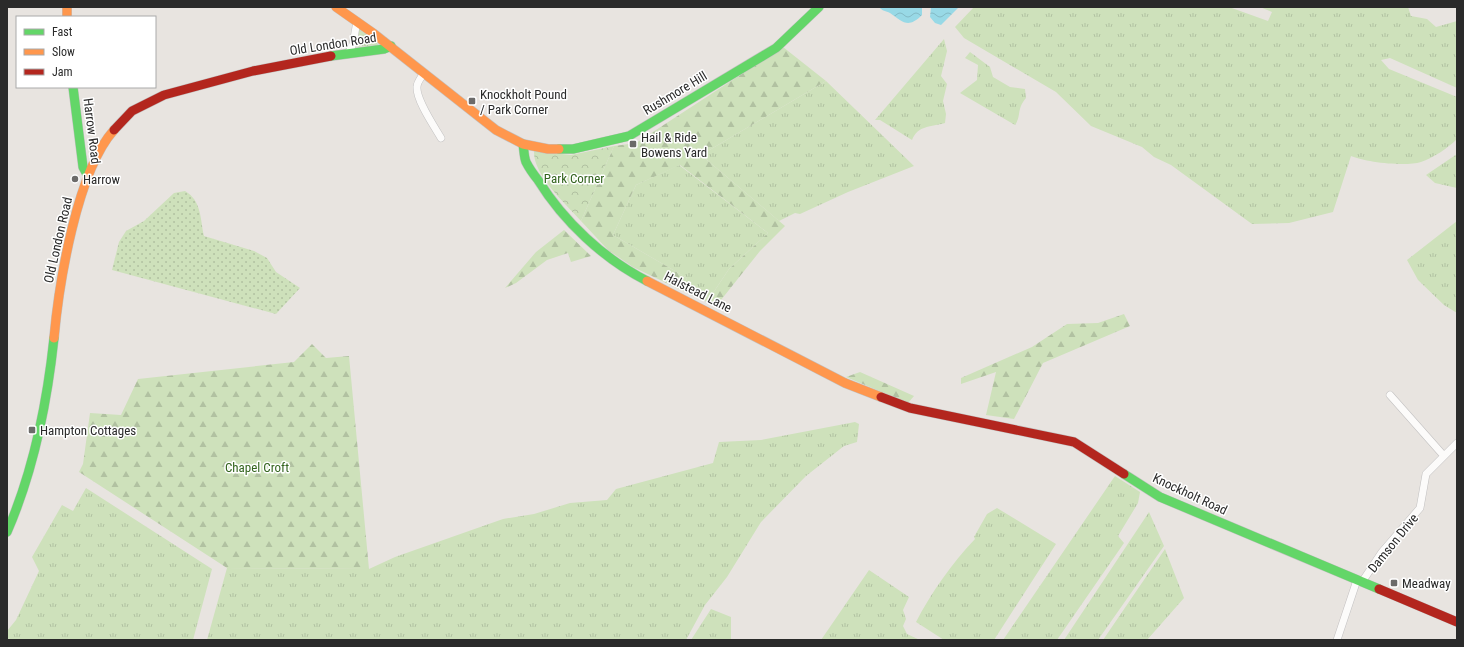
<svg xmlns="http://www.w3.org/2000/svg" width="1464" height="647" font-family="'Roboto Condensed',sans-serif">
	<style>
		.grass { fill: url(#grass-tufts) }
		.forest { fill: url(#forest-firs) }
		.park { fill: url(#park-crowns) }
		.garden { fill: url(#garden-dots) }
		.water { fill: url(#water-waves) }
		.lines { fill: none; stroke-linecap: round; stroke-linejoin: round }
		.street-casing { stroke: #c2c1c1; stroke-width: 8 }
		.fast-casing { stroke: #c2c1c1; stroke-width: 10 }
		.slow-casing { stroke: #c2c1c1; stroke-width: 10 }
		.jam-casing { stroke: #c2c1c1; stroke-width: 10 }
		.street { stroke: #fcfbfa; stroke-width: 7 }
		.fast { stroke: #63d668; stroke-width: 9 }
		.slow { stroke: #ff974d; stroke-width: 9 }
		.jam { stroke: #b3261e; stroke-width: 9 }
		.poi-dot { fill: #6c6b6a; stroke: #fff; stroke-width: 1.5 }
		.labels { text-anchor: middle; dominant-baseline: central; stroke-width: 3; stroke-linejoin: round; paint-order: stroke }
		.street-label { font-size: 13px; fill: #2a2a2a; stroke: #fff }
		.poi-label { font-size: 13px; fill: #2a2a2a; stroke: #fff; text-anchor: start }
		.park-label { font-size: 13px; fill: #33641e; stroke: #fff }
	</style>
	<defs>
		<pattern id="grass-tufts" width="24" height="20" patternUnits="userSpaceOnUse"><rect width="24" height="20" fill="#cee1bb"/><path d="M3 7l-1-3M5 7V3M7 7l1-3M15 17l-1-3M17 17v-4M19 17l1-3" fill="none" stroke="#b1c1a1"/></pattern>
		<pattern id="forest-firs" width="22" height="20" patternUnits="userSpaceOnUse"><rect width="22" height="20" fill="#cee1bb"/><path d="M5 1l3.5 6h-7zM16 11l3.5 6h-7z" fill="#b1c1a1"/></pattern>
		<pattern id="park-crowns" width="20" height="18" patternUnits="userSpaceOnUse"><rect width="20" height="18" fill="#cee1bb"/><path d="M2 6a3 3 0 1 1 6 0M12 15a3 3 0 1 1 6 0" fill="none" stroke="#b1c1a1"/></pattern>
		<pattern id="garden-dots" width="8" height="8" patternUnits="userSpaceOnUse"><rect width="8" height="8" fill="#cee1bb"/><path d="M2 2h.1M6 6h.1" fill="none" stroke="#b1c1a1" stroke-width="1.8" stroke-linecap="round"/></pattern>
		<pattern id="water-waves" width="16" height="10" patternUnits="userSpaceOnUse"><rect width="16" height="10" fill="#98d9e6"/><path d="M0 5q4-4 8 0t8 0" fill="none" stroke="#83bac5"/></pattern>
	</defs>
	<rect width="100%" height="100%" fill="#e8e4e0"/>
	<path class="grass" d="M974 7H1229L1268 21 1272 12 1260 7H1408L1411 16 1427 19 1436 27 1457 21V88L1390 58 1381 60 1389 69 1457 97V139C1448 148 1433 158 1421 162 1405 167 1365 162 1351 156L1333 212 1289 223 1252 224 1171 165 1154 157 1142 147 1091 126 1056 92 964 38 955 27Z
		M359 29 377 42 378 45 355 47 358 40Z
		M944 39 947 51 941 76 947 84 943 101 946 114 945 123C931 127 918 125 912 140L880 120H875Z
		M970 52 990 67 993 77 1010 87 1025 89 1026 98C1016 110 1022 115 1015 125L960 93 977 80 978 65 965 58Z
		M826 81 914 166 848 192 800 214 795 213 779 221 701 155Z
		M1457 154V188L1435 183 1426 175Z
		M679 165 768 233 729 269 707 302 683 291 687 278 613 235 636 185Z
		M1457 221V313L1444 305 1418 280 1407 260Z
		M855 422 859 424 857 442 844 446 806 476 761 522 727 577 705 605 686 640H207L227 568 369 569 395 557 503 519 534 514 570 503 607 500 616 489 713 463 719 442 761 440Z
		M1115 476 1140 492 1138 503 1118 536 1124 543 1059 637 1057 640H1003Z
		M86 488 212 569 193 640H7V631L16 620 39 571 32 557 62 505 73 511Z
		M997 508 1056 544 994 640H944L916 622C931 593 952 563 975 539L974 537 987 514Z
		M1149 512 1164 546 1098 640H1064Z
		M1165 549 1184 598 1147 640H1103Z
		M869 570 909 597 903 610 906 619 903 626 907 634 920 640H821Z
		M711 609 731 617V640H691Z"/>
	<path class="forest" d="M783 47 826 81 701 155 785 226 760 251 717 305 707 302 729 269 768 233 680 165 636 185 613 235 687 278 683 291 633 267 608 250 581 221 614 146 636 143Z
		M564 230 591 256 571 262 568 253 547 260 516 283 505 288 536 252Z
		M1124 314 1130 326 1043 363 1014 419 986 415 996 372 961 384V378L1032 347 1067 324 1098 323Z
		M312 344 326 358 349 356 369 569 227 568 79 472 83 464 90 413 121 415 138 379 294 362Z
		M860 372 914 396 908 403 846 377Z"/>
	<path class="park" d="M614 146 581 221C565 203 533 175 534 151L571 155Z"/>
	<path class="garden" d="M185 191C202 201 200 219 204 236L254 251 267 258 276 272 300 288 276 314 112 270 119 242 126 231 144 221 174 193Z"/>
	<path class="water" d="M879 7H922V15C908 29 903 22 890 13 886 11 882 11 879 7Z
		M931 7H959L941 25 935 23 930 17Z"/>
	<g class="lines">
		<g class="street-casing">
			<path id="street" d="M349 52 353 44 357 21
				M424 73C421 78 417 82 417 87 416 100 434 126 441 138
				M1390 395 1444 456
				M1362 582 1382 552 1420 508 1426 474 1457 443
				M1337 640 1357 580"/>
		</g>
		<g class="fast-casing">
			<path id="fast" d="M331 56 384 49 391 46
				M73 87 83 167 88 176
				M523 144C524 150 524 157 526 162 529 168 534 175 538 180 564 222 604 259 647 281
				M559 149H573L629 136 776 48 819 7
				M1124 474 1160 497 1379 589
				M7 532C34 470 47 404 54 338"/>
		</g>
		<g class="slow-casing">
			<path id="slow" d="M67 7V17
				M336 7 373 33 496 130 523 144 548 149H559
				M647 281 845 383 881 397
				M54 338C59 283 77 171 114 130"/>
		</g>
		<g class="jam-casing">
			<path id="jam" d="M114 130 132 111 164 95 253 71 331 56
				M881 397 910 408 1074 442 1124 474
				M1379 589 1457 622"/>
		</g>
		<use href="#street" class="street"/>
		<use href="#fast" class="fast"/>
		<use href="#slow" class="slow"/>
		<use href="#jam" class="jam"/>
	</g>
	<g class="poi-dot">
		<rect x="468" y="97" width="8" height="8" rx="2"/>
		<rect x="629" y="140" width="8" height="8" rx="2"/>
		<circle cx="75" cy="179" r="4"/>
		<rect x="28" y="426" width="8" height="8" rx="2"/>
		<rect x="1390" y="579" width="8" height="8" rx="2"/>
	</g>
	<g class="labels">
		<g class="street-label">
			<text transform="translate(333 44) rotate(-9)">Old London Road</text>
			<text transform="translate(675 93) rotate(-31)">Rushmore Hill</text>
			<text transform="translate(92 131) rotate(83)">Harrow Road</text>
			<text transform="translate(58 240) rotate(-77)">Old London Road</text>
			<text transform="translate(698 292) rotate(27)">Halstead Lane</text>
			<text transform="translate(1190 494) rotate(25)">Knockholt Road</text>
			<text transform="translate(1393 543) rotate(-51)">Damson Drive</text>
		</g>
		<g class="poi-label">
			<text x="480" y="94">Knockholt Pound<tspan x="480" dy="15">/ Park Corner</tspan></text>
			<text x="641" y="137">Hail &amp; Ride<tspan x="641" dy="15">Bowens Yard</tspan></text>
			<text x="83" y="179">Harrow</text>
			<text x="40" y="430">Hampton Cottages</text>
			<text x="1402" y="583">Meadway</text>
		</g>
		<g class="park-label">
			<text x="574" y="178">Park Corner</text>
			<text x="257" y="467">Chapel Croft</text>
		</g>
	</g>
	<rect width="1464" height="647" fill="none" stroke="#2a2a2a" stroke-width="16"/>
	<rect x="16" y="16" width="140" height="72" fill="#ffffff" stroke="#aaaaaa"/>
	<rect x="24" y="29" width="20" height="6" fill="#63d668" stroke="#aaaaaa"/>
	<text x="52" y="36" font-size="12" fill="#2a2a2a">Fast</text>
	<rect x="24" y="49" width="20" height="6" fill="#ff974d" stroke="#aaaaaa"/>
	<text x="52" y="56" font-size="12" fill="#2a2a2a">Slow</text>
	<rect x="24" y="69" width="20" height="6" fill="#b3261e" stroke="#aaaaaa"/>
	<text x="52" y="76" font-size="12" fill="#2a2a2a">Jam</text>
</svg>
